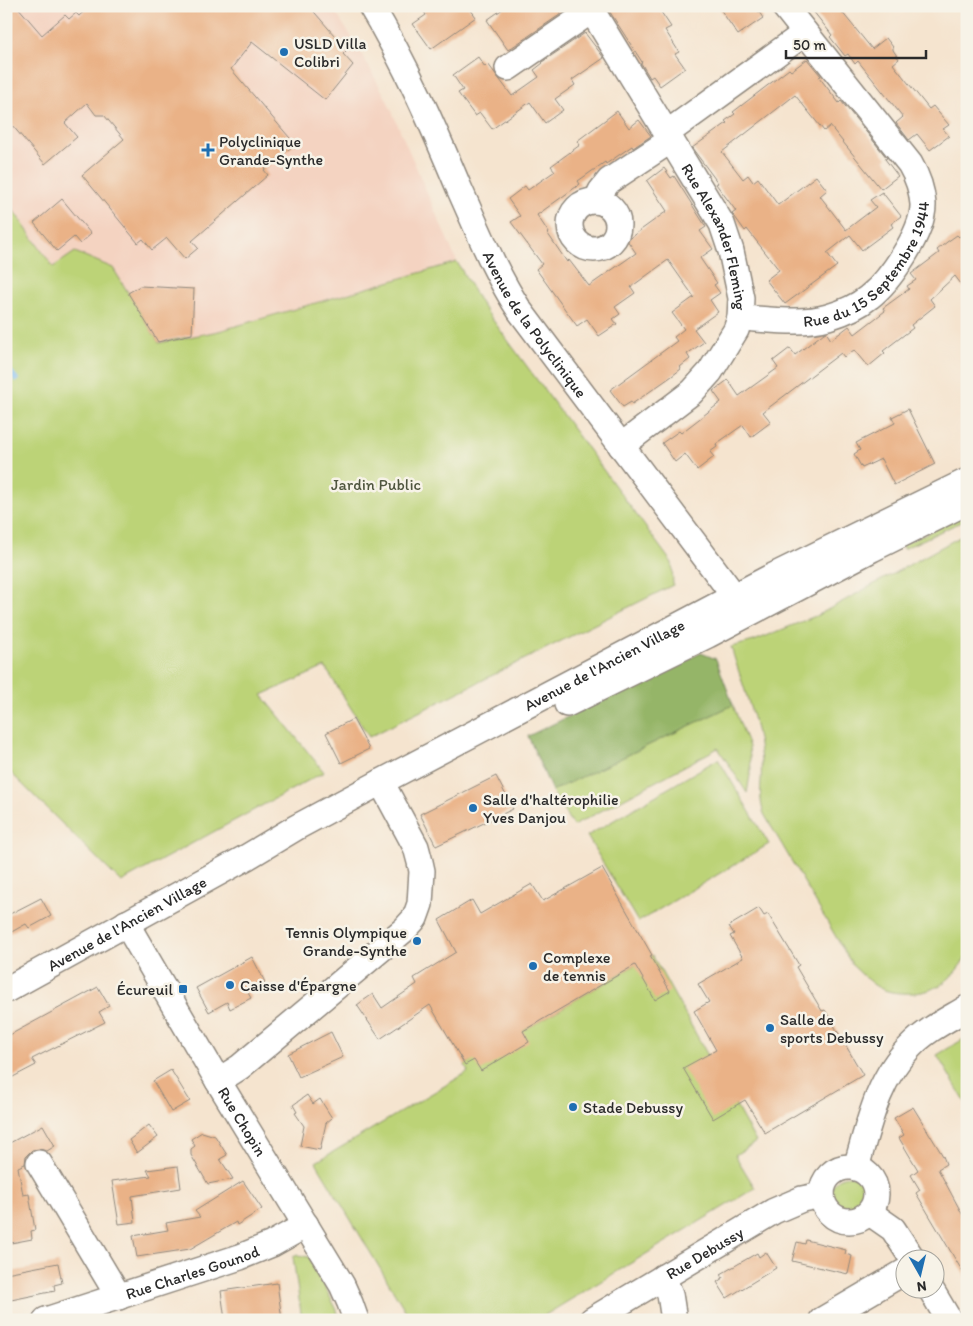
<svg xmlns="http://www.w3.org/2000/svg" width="973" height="1326" font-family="Itim,sans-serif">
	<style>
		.built { fill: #f4d3c1 }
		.green { fill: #bcd377; stroke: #747f51 }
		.forest { fill: #95b568; stroke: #60704a }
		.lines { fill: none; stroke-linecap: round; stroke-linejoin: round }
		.stream { stroke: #80bdf3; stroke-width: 5.5 }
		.building { fill: #eab287 }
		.minor-casing { stroke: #90887d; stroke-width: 28 }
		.minor { stroke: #fff; stroke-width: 25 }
		.poi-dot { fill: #1f6fb2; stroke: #f7f3e8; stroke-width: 2 }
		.labels { text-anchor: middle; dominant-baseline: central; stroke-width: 5; stroke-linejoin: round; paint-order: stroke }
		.poi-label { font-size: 16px; fill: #2b2b2b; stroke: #f7f3e8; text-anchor: start }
		.street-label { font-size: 16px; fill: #2b2b2b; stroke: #f7f3e8 }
		.park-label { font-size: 16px; fill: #4f553e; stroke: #f7f3e8 }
	</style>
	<rect width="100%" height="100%" fill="#f7f3e8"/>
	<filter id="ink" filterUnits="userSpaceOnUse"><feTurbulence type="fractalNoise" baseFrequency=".02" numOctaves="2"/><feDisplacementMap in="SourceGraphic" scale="10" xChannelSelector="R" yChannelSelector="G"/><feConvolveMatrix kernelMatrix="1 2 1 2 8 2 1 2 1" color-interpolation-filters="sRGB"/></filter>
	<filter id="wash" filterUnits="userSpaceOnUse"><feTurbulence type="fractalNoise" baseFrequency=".0096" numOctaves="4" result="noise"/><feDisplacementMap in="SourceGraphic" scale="20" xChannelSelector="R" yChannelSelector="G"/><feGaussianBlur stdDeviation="1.12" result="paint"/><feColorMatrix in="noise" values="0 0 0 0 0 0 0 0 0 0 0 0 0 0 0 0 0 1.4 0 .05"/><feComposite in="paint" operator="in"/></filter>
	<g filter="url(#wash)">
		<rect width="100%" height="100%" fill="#f5e4cf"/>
		<path class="built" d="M6 6H331L357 45 387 100 457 262 219 331 159 343 154 335 53 267 6 200Z"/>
		<path class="green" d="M6 200 53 267 75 252 113 268 159 343 219 331 457 262 481 304 672 563 673 585 369 737 325 667 262 695 324 772 121 882 6 768Z
			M967 514V519L903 549 902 545Z
			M967 533V955C951 982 934 995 902 993 892 993 881 990 873 984 866 979 860 972 853 966L764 814C757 793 763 781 761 761 758 722 742 684 731 647L754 641 818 615Z
			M733 705 749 747 751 769 747 793 718 748 573 826 552 791Z
			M718 759 769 844 638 922 587 836Z
			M652 955 756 1142 735 1155 755 1188 537 1320H411L316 1162 468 1072 465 1065Z
			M967 1037V1105L937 1055Z
			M831 1194a18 18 0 1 1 36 0a18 18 0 1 1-36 0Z
			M298 1255 309 1257 337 1310 339 1320H302L293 1257Z"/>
		<path class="forest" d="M701 653 716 659 733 705 552 791 528 736Z"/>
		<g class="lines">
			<path class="stream" d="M6 367 16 379"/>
		</g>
		<g id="blocks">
			<path class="building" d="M6 6H17L42 35 65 15 69 19 76 13 79 16 90 6H309L347 50 343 54 353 65 325 100 252 42 231 69 295 144 264 170 268 175 192 241 198 248 185 259 167 238 152 250 143 239 138 243 82 175 124 139 104 115H96L87 103 65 123 77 137 45 164 6 118Z
				M421 6H468L476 17 431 49 413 24 426 15Z
				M507 6H556L561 14 508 50 487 20Z
				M606 6H657L671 27 665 30 679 52 675 54 685 68 660 86 653 76 650 78 641 63 642 62Z
				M718 6H755L763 18 738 35Z
				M809 6H837L872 49 886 38 893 47V50L899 59 893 64 929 109 933 106 949 125 943 129 949 136 930 150 917 134 909 140 896 123 903 117 858 61 855 64 848 54 845 56 830 37 832 35Z
				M585 33 604 58 572 80 575 85 555 99 563 110 545 123 530 102 492 129 480 113 475 116 458 93 463 90 453 75 478 57 485 67 488 64 512 96 539 77 534 70 543 63 542 62Z
				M807 59 821 76 819 77 839 103 841 101 851 113 887 158 885 159 898 176 881 189 830 126 824 131 795 95 722 152 743 179 748 175 753 182 758 178 778 205 816 176 827 190 820 196 846 230 876 207 870 200 882 192 901 216 891 224 893 227 862 250 850 235 827 253 837 266 785 304 766 280 779 270 747 229 745 231 735 217 732 214 736 211 716 184 718 183 692 148 727 123 725 121 735 114 733 112 789 69 791 71Z
				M617 111 629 128 639 120 651 136 633 148 632 146 606 164 605 162 578 181 580 184 537 215 549 233 548 234 567 262 569 260 589 286 636 253 627 240 667 211 647 181 664 168 671 178 674 176 706 227 700 231 713 249 700 258 717 283 714 285 720 293 710 300 718 312 694 329 704 342 687 354 690 359 680 367 681 369 672 376 632 404 631 402 623 407 610 390 677 341 674 337 684 329 672 313 694 297 668 260 631 287 635 293 615 307 620 314 613 319 617 324 599 336 587 319 577 326 536 269 542 264 511 222 520 216 508 199 525 186 528 190 555 171 551 166 580 145 577 141Z
				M62 199 91 234 80 244 74 237 57 251 34 223Z
				M967 231V292L955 276 930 299 935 306 911 325 913 328 883 351 885 353 868 367 854 350 844 357 841 353 763 412 771 422 751 437 743 425 716 444 717 447 710 452 714 457 697 470 685 454 675 462 662 443 679 431 681 433 721 402 713 391 728 380 739 396 778 368 773 361 790 348 795 355 824 333 826 332 831 340 849 326 855 334 885 311 883 308 909 289 907 286 916 280 911 274 939 253 937 250 947 242 957 235 959 237Z
				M140 286 194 289 192 334 158 342 128 293Z
				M908 409 935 464 894 485 881 459 862 468 854 454 860 450 856 443 895 423 892 417Z
				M353 719 369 749 341 763 326 733Z
				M496 776 513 809 436 846 420 814Z
				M602 868 652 955 650 956 670 991 655 1000 635 965 523 1031 529 1042 481 1071 474 1060 465 1065 430 1005 380 1039 357 1005 373 994 382 1008 417 984 414 978 456 952 439 920 472 900 480 914 532 884 543 901Z
				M41 898 51 916 29 928 26 924 6 935V916Z
				M759 908 764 916 768 914 799 965 796 967 822 1011 825 1010 863 1075 765 1133 745 1100 713 1119 683 1068 716 1050 694 1011 709 1002 698 984 743 958 730 936 734 934 729 926Z
				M252 957 265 982 247 991 251 998 230 1009 227 1002 209 1012 196 988Z
				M98 987 109 1006 99 1012 105 1022 32 1059 36 1065 11 1078 6 1070V1037Z
				M331 1032 343 1057 299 1077 288 1054Z
				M171 1070 190 1101 171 1112 153 1081Z
				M307 1095 313 1104 320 1099 332 1118 326 1123 320 1150 300 1146 304 1126 295 1113 297 1112 293 1105Z
				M913 1107 943 1156 946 1164 938 1169 967 1223V1279L916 1193 920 1190 911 1175 918 1170 899 1138 904 1135 894 1118Z
				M43 1125 55 1146 47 1151 39 1149 32 1150 26 1156 25 1164 18 1167 23 1195 29 1194 35 1230 31 1231 32 1239 6 1244V1145Z
				M149 1125 158 1137 137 1153 129 1140Z
				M202 1132 215 1136 227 1155 220 1159 233 1179 208 1184 191 1155V1149L195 1146 191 1139Z
				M178 1166 181 1188 132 1196 135 1222 119 1224 112 1181 151 1176 147 1170Z
				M243 1181 262 1209 237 1225 236 1222 190 1249 137 1257 133 1236 168 1230 166 1223 200 1217 195 1211Z
				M806 1240 846 1250 845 1254 852 1256 848 1274 792 1261 797 1242 805 1244Z
				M766 1252 776 1268 727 1298 717 1282 723 1278 721 1274 757 1253 759 1257Z
				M58 1263 62 1283 54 1285 55 1291 11 1300 6 1273Z
				M277 1283 282 1320H225L221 1291Z"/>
		</g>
	</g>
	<g filter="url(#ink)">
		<use href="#blocks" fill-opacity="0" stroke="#90887d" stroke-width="1"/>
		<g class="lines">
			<g class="minor-casing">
				<g id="minor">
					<path id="s1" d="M371 6C406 64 433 126 459 188 478 230 495 273 520 311L744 609"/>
					<path id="s2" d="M589 6 722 224 731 251 741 298 740 318 736 330 710 372 692 392 621 446"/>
					<path d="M508 68 591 11"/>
					<path d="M667 133 805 33"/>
					<path d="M596 201 601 191 609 181 671 140"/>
					<circle cx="594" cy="225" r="24"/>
					<path id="s3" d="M740 318C769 319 800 325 828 317 842 313 857 307 869 297 890 281 924 231 923 204 922 190 917 176 910 164L784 6"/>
					<path d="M567 704 708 635 872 549 967 502"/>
					<path id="s4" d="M126 923 218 1081 342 1285 350 1303 356 1320"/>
					<path id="s5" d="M6 990 247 857 297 827 381 782 769 578 967 481"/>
					<path d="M218 1081 240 1067 405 929 415 918 420 904 422 871 420 862 416 847 381 782"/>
					<path d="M39 1163 119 1297"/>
					<circle cx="849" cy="1194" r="27"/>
					<path d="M856 1168C868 1126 878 1078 910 1047 926 1030 947 1020 967 1008"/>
					<path d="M870 1213 893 1229 912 1258"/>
					<path d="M663 1277 670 1294 674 1320"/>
					<path d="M930 1288 949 1320"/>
					<path id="s6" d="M46 1320 240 1257 272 1244 306 1225"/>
					<path id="s7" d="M592 1320 774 1211 802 1199 822 1195"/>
					<path d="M822 1320 906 1271"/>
				</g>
			</g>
			<use href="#minor" class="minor"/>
		</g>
	</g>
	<g class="poi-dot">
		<circle cx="284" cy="52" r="5"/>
		<path d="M205.5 142.5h5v5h5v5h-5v5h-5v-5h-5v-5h5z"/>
		<circle cx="473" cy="808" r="5"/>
		<circle cx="417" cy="941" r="5"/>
		<circle cx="533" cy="966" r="5"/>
		<circle cx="230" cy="985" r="5"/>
		<rect x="178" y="984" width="10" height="10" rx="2.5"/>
		<circle cx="770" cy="1028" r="5"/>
		<circle cx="573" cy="1107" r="5"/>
	</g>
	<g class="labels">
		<g class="poi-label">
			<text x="294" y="43">USLD Villa<tspan x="294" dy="18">Colibri</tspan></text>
			<text x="219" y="141">Polyclinique<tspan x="219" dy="18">Grande-Synthe</tspan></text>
			<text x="483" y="799">Salle d'haltérophilie<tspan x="483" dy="18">Yves Danjou</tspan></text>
			<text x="407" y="932" text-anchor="end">Tennis Olympique<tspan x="407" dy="18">Grande-Synthe</tspan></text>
			<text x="543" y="957">Complexe<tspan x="543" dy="18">de tennis</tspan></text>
			<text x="240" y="985">Caisse d'Épargne</text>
			<text x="173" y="989" text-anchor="end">Écureuil</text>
			<text x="780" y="1019">Salle de<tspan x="780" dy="18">sports Debussy</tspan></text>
			<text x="583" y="1107">Stade Debussy</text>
		</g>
		<g class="street-label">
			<text stroke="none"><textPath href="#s2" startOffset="265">Rue Alexander Fleming</textPath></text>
			<text stroke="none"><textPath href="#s3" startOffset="155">Rue du 15 Septembre 1944</textPath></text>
			<text stroke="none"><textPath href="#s1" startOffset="359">Avenue de la Polyclinique</textPath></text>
			<text stroke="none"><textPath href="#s5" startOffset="681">Avenue de l'Ancien Village</textPath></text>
			<text stroke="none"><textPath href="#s5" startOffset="138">Avenue de l'Ancien Village</textPath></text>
			<text stroke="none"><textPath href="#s4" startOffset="230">Rue Chopin</textPath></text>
			<text stroke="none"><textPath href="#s7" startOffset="131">Rue Debussy</textPath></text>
			<text stroke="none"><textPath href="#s6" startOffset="154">Rue Charles Gounod</textPath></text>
		</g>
		<g class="park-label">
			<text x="376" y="484">Jardin Public</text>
		</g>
	</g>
	<rect width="973" height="1326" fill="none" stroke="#f7f3e8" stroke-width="25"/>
	<g transform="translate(920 1274) rotate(172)"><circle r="24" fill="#f7f3e8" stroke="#a5a39c"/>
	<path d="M0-4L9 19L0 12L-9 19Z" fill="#1f6fb2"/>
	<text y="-8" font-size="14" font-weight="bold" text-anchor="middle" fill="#2b2b2b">N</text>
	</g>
	<path d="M786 50v8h140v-8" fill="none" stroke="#2b2b2b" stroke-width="2.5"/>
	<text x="793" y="50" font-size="15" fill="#2b2b2b" stroke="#f7f3e8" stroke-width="4" paint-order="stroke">50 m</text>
</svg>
